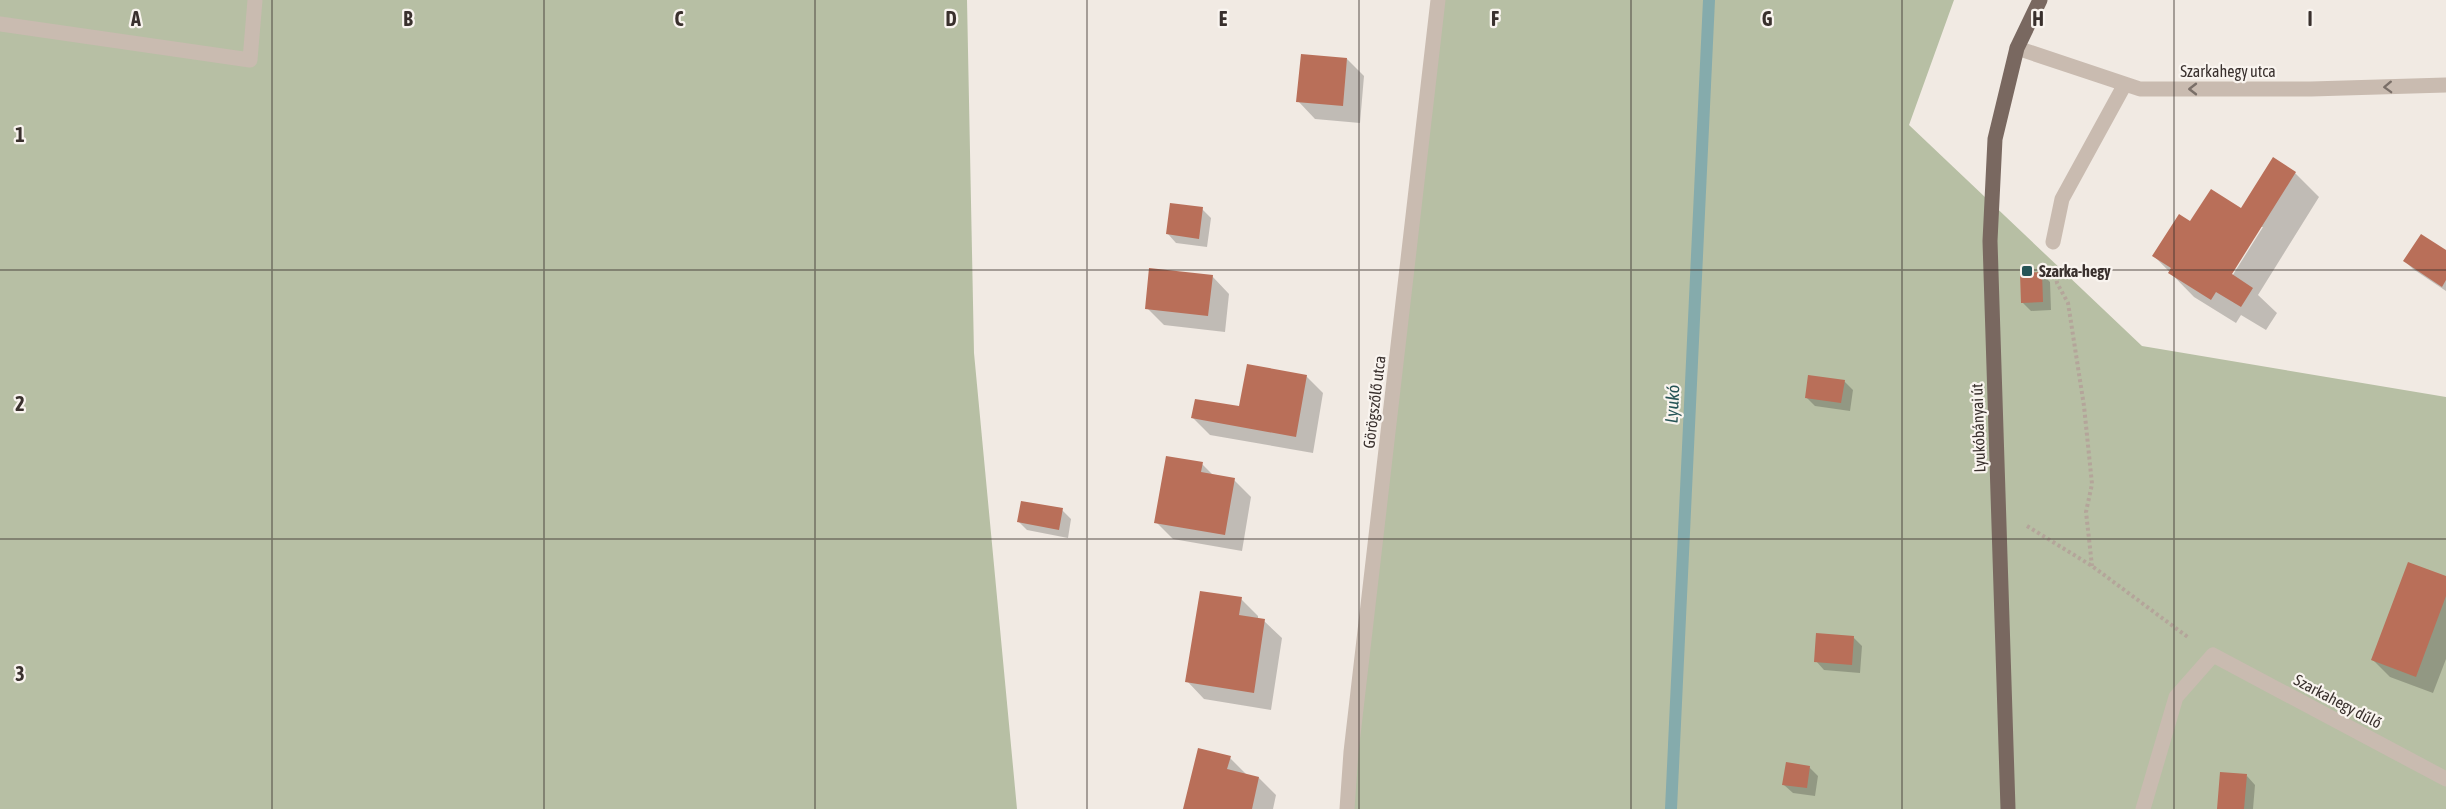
<svg xmlns="http://www.w3.org/2000/svg" width="2446" height="809" font-family="'Asap Condensed',sans-serif">
	<style>
		.green { fill: #b7bfa4 }
		.shadow { fill: #0003; fill-rule: evenodd }
		.lines { fill: none; stroke-linecap: round; stroke-linejoin: round }
		.stream { stroke: #85abac; stroke-width: 12 }
		.building { fill: #b96f59 }
		.path { stroke: #b4a59a; stroke-width: 4; stroke-dasharray: 3 3; stroke-linecap: butt }
		.minor { stroke: #c9bbb0; stroke-width: 15 }
		.major { stroke: #796860; stroke-width: 15 }
		.oneway { stroke: #7a6f68 }
		.grid { fill: none; stroke: #39302d; stroke-width: 1.5; stroke-opacity: 0.55 }
		.poi-dot { fill: #265456; stroke: #f9f4ef; stroke-width: 2 }
		.labels { text-anchor: middle; dominant-baseline: central; stroke-width: 4.5; stroke-linejoin: round; paint-order: stroke }
		.street-label { font-size: 16px; fill: #39302d; stroke: #f9f4ef }
		.poi-label { font-size: 16px; font-weight: bold; fill: #39302d; stroke: #f9f4ef; text-anchor: start }
		.water-label { font-size: 18px; font-style: italic; fill: #265456; stroke: #f9f4ef }
		.grid-label { font-size: 20px; text-anchor: middle; font-weight: bold; fill: #39302d; stroke: #f9f4ef; stroke-width: 4.5; stroke-linejoin: round; paint-order: stroke }
	</style>
	<rect width="100%" height="100%" fill="#f1eae3"/>
	<path class="green" d="M0 0H967L974 353 1017 809H0Z
		M1438 0H1954L1909 125 2142 346 2446 397V809H1342Z"/>
	<path class="shadow" d="M1347 59 1364 76 1360 123 1315 119 1298 101Z
		M2295 173 2319 197 2258 295 2277 313 2266 330 2241 315 2236 323 2194 297 2154 256 2191 223 2242 210ZM2259 227H2263L2229 281 2226 280Z
		M1202 209 1211 218 1207 247 1176 243 1168 234Z
		M2446 252V291L2413 269 2405 261Z
		M2041 273 2050 282 2051 310 2031 311 2022 302Z
		M1212 276 1229 294 1225 332 1164 325 1147 308Z
		M1306 376 1323 393 1313 453 1210 435 1193 418 1240 408Z
		M1844 381 1853 390 1850 411 1815 406 1806 397Z
		M1202 464 1214 476 1234 480 1251 497 1242 551 1173 539 1156 522Z
		M1062 510 1071 519 1068 538 1027 530 1018 521Z
		M2446 578V659L2433 693 2390 677 2373 660Z
		M1241 599 1258 616V620L1264 621 1282 638 1271 710 1204 699 1187 681Z
		M1853 637 1862 646 1860 673 1824 670 1816 661Z
		M1230 758 1247 775 1259 778 1276 795 1273 809H1184Z
		M1809 767 1818 776 1815 796 1793 793 1784 785Z
		M2247 776 2255 785 2253 809H2218Z"/>
	<g class="lines">
		<path class="stream" d="M1671 809 1709 0"/>
	</g>
	<path class="building" d="M1301 54 1347 58 1343 106 1296 102Z
		M2273 157 2296 172 2232 274 2253 288 2241 307 2216 292 2211 300 2168 273 2171 268 2152 256 2179 214 2190 221 2211 189 2241 208Z
		M1170 203 1203 207 1199 239 1166 234Z
		M2421 234 2446 250V280L2442 287 2403 261Z
		M1149 268 1213 275 1208 316 1145 309Z
		M2042 272 2043 302 2021 303 2020 273Z
		M1247 364 1307 375 1296 437 1191 418 1195 399 1239 406Z
		M1808 375 1845 380 1841 403 1805 398Z
		M1166 456 1203 462 1201 472 1235 478 1225 535 1154 523Z
		M1021 501 1063 508 1059 530 1017 522Z
		M2408 562 2446 576V596L2416 677 2371 660Z
		M1200 591 1242 597 1239 615 1265 619 1254 693 1185 682Z
		M1816 633 1854 636 1852 665 1814 662Z
		M1198 748 1231 756 1227 769 1259 777 1252 809H1183Z
		M1786 762 1810 766 1807 788 1782 785Z
		M2220 772 2247 774 2244 809H2217Z"/>
	<g class="lines">
		<path class="path" d="M2055 269 2057 283 2068 303 2084 406 2092 484 2086 512 2092 566
			M2027 526 2092 566 2189 638"/>
		<path class="minor" d="M0 24 250 60 255 0
			M2017 48 2140 89H2311L2446 85
			M2053 242 2062 199 2125 84
			M1347 809 1351 752 1438 0
			M2143 809 2176 697 2213 655 2446 779"/>
		<path class="major" d="M2008 809 1990 241 1995 139 2017 48 2040 0"/>
	</g>
	<defs><path id="oneway-chevron" d="M-2-3.5L2.5 0L-2 3.5" fill="none" stroke-width="1.6" stroke-linecap="round" stroke-linejoin="round" transform="scale(1.5)"/></defs>
	<g class="oneway">
		<use href="#oneway-chevron" transform="translate(2388 87) rotate(178)"/>
		<use href="#oneway-chevron" transform="translate(2193 89) rotate(180)"/>
	</g>
	<path class="grid" d="M272 0V809M544 0V809M815 0V809M1087 0V809M1359 0V809M1631 0V809M1902 0V809M2174 0V809M0 270H2446M0 539H2446"/>
	<rect class="poi-dot" x="2021" y="265" width="12" height="12" rx="3"/>
	<g class="labels">
		<g class="street-label">
			<text x="2228" y="71">Szarkahegy utca</text>
			<text transform="translate(1374 402) rotate(-83)">Görögszőlő utca</text>
			<text transform="translate(1978 428) rotate(-92)">Lyukóbányai út</text>
			<text transform="translate(2338 701) rotate(28)">Szarkahegy dűlő</text>
		</g>
		<g class="poi-label">
			<text x="2039" y="271">Szarka-hegy</text>
		</g>
		<g class="water-label">
			<text transform="translate(1672 404) rotate(-87)">Lyukó</text>
		</g>
	</g>
	<g class="grid-label">
		<text x="136" y="26">A</text>
		<text x="408" y="26">B</text>
		<text x="679" y="26">C</text>
		<text x="951" y="26">D</text>
		<text x="1223" y="26">E</text>
		<text x="1495" y="26">F</text>
		<text x="1767" y="26">G</text>
		<text x="2038" y="26">H</text>
		<text x="2310" y="26">I</text>
		<text x="20" y="142">1</text>
		<text x="20" y="411">2</text>
		<text x="20" y="681">3</text>
	</g>
</svg>
